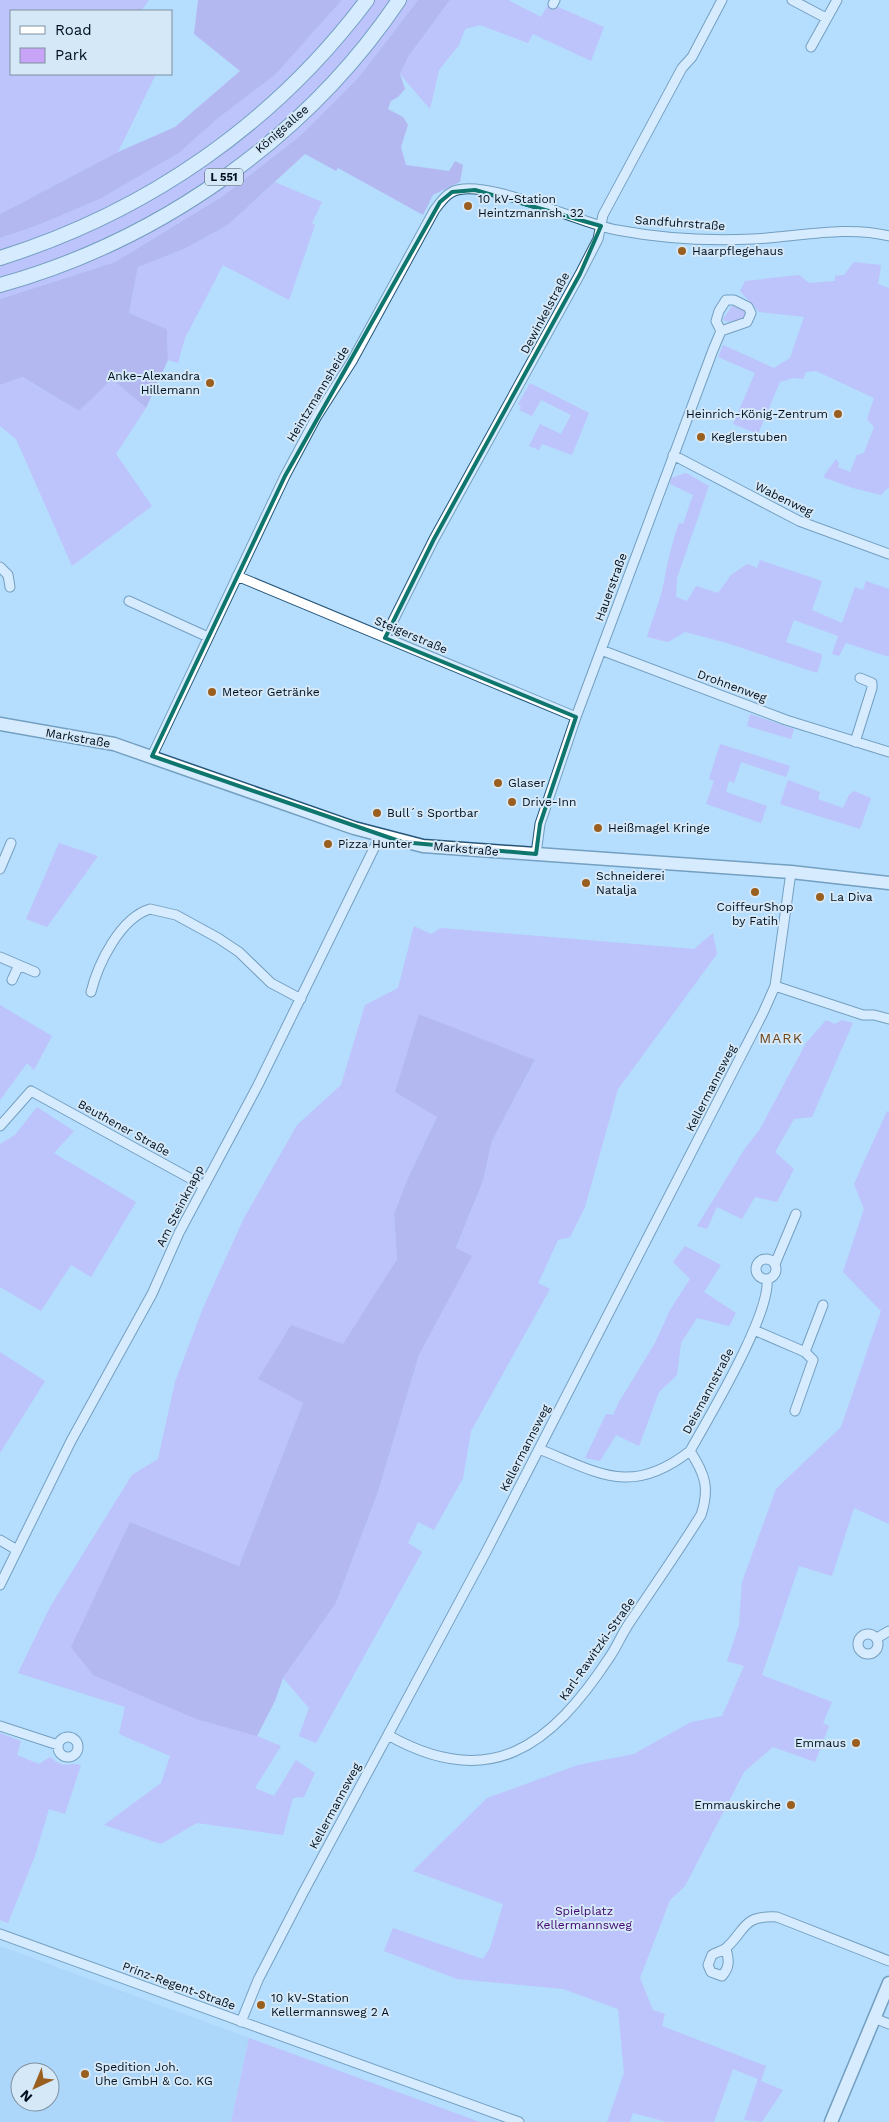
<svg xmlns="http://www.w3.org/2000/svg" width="889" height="2122" font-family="'Work Sans',sans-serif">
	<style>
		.built { fill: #a4d0f5; fill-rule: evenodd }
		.green { fill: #c8a4f8 }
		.forest { fill: #b38de3 }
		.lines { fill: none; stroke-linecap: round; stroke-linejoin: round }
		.street-casing { stroke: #255578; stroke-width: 11 }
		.secondary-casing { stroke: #255578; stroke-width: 15 }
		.primary-casing { stroke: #255578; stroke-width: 16 }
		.street { stroke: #fff; stroke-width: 9 }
		.secondary { stroke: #fff; stroke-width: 12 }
		.primary { stroke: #fff; stroke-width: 14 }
		.marked { fill: none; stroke: #0f766e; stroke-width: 4; stroke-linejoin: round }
		.poi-dot { fill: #9a5f1f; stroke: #d4e8f8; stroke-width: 2 }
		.labels { text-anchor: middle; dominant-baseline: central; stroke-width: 4; stroke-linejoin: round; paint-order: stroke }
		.shield { fill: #d4e8f8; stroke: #40505f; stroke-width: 1 }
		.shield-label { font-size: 11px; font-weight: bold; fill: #000f1d }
		.street-label { font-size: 12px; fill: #000f1d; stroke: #d4e8f8 }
		.poi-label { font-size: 12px; fill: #000f1d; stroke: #d4e8f8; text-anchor: start }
		.park-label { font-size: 12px; fill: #43046f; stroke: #d4e8f8 }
		.neighbourhood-label { font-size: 14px; letter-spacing: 1px; fill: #6e451a; stroke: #d4e8f8 }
	</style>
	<rect width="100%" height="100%" fill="#b5ddfe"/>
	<path class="built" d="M0 1946 249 2038 231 2122H0ZM20 2072H50V2102H20Z"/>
	<path class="green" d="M0 0H149L141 11H11V74H156L118 152 0 214Z
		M342 0H418L358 78 300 136 223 196 115 262 0 299V238L36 226 100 199 179 153 217 119 275 75Z
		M450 0H508L541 17 549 3 604 27 591 61 533 34 528 43 480 25 465 29 459 45 439 70 430 109 400 74 408 57Z
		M275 182 322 202 312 223 315 225 289 300 223 265 185 338 178 363 168 360 167 329 129 313 138 267 184 249 228 225Z
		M854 262 881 265 878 284 889 288V487L881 495 853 488 823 477 836 459 839 463 838 467 850 472 857 455 864 453 874 427 867 419 874 398 816 371 806 372 803 379 793 378 780 382 758 434 733 424 755 373 718 357 723 345 774 368 790 358 791 355 804 317 759 312 740 291 745 281 799 275 809 283 835 281V276L844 275Z
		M732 306 744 310 747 315C742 322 732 322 724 321L723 319Z
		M21 377 79 411 112 379 146 408 116 454 152 506 72 566 16 439 0 426V385Z
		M530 383 589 413 572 455 542 444 539 450 529 446 540 424 561 434 571 415 541 400 532 416 519 410 521 406 518 404Z
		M686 473 709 486 677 578 676 597 687 601 696 586 718 593 731 575 747 564 757 568 760 560 822 581 812 610 842 623 855 587 863 590 866 581 889 589V657L846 643 839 656 832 654 838 636 794 620 786 642 821 654 822 657 817 673 727 643 685 632 668 642 647 637C652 619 661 600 664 581 668 561 672 542 679 523L683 524 693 495 670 484 671 478Z
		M750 714 794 729 791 739 747 726Z
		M720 744 790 766 786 777 741 762 734 783 729 781 726 792 767 806 761 823 706 804 714 781 709 779Z
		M788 780 820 792 818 799 843 808 849 795 854 791 871 798 860 829 780 804Z
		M59 843 98 856 47 927 26 919Z
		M414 926 431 934 441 928 694 949 713 933 717 954 618 1089 585 1207 570 1237 558 1240 538 1283 550 1289 471 1431 463 1478 434 1530 418 1522 408 1543 422 1552 316 1743 299 1736 309 1708 283 1678 336 1603 378 1492 419 1355 471 1256 456 1249 483 1181 492 1141 535 1061 419 1014 437 1117 407 1180 394 1214 397 1259 343 1345 258 1378 303 1403 239 1566 130 1522 257 1736 281 1746 255 1788 274 1796 296 1760 315 1773 304 1797 293 1798 283 1835 197 1823 161 1844 104 1825 161 1783 170 1756 119 1734 125 1707 18 1673 50 1607 132 1475 158 1459 175 1382 203 1308 244 1218 297 1125 341 1085 365 1005 398 988Z
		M0 1005 52 1036 34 1070 27 1063 0 1100Z
		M826 1020 835 1024 842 1020 853 1023 812 1117 794 1119 775 1152 794 1169 777 1202 755 1197 742 1219 717 1207 707 1229 697 1226 744 1150 760 1129 806 1043Z
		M37 1107 74 1131 54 1153 136 1202 91 1277 71 1265 41 1311 0 1287V1144L15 1135Z
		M887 1111 889 1112V1524L854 1508 832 1576 799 1566 762 1675 832 1702 823 1723 829 1726 815 1762 773 1747 744 1772 685 1886 670 1900 640 1978 653 2010 665 2014 662 2026 766 2066 761 2081 783 2090 762 2122 744 2120 758 2079 733 2069 714 2122H667L633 2113 630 2122H607L624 2073 618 2009 563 1989 457 1979 384 1951 393 1928 483 1959 490 1948 503 1904 413 1871 487 1798 578 1765 634 1754 691 1722 722 1716 744 1666 727 1661 739 1625 742 1582 776 1489 841 1427 881 1311 843 1272 864 1209 854 1184Z
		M685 1246 721 1265 704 1292 736 1313 729 1326 697 1318 681 1343 677 1375 659 1392 639 1446 616 1435 600 1461 585 1458 606 1414 613 1415 619 1402 655 1343 670 1310 690 1279 673 1262Z
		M0 1352 45 1381 0 1453Z
		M0 1733 21 1741 17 1755 39 1764 50 1757C67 1771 65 1761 81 1765L65 1814 49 1809 35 1856 8 1923 0 1920Z
		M249 2038 480 2122H231Z"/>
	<path class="forest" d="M198 0H342L275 75 217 119 179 153 100 199 36 226 0 238V214L118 152 175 127 240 71 194 34Z
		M418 0H450L408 57 400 74 405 89 398 97 391 101 388 109 403 117 408 125 401 147 406 165 449 171 455 161 463 165 460 182 433 195 423 215 338 168 336 171 305 154 228 225 184 249 138 267 129 313 167 329 168 360 146 408 112 379 79 411 22 377 0 385V299L115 262 223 196 300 136 358 78Z
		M419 1014 535 1060 492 1141 483 1181 456 1248 472 1256 419 1355 378 1492 336 1603 283 1678 275 1701 257 1736 196 1719 93 1675 71 1647 130 1522 239 1566 303 1403 258 1379 291 1325 343 1344 397 1259 394 1214 407 1180 437 1117 395 1092Z"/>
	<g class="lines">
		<g class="street-casing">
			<path id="street" d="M792 0 826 18
				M553 4 555 0
				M811 47 837 0
				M673 455 799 521 889 554
				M0 567 8 575 10 587
				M237 576 576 717
				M129 601 208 637
				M385 637 434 539 580 274 598 239 603 215 682 68 692 57 722 0
				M601 650 786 720 889 752
				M855 742 872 688V683L860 678
				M152 756 285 476 317 416 352 361 434 211C439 204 444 196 452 192 483 176 581 224 617 230 659 238 710 241 753 239 799 237 844 225 889 236
				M536 854 540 824 576 717 713 350 721 331 747 322 751 313 748 307 734 300H726L719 311 716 321 721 331
				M0 869 11 843
				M0 957 35 972
				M12 980 19 965
				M775 986 863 1015H874L889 1019
				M91 992C98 964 120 918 150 909L176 915 218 938 239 952 271 983 301 999
				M0 1126 31 1091 204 1186
				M756 1269a10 10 0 1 1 20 0a10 10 0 1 1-20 0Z
				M775 1264 796 1214
				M754 1330 805 1352 813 1360 795 1411
				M805 1352 823 1305
				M539 1449C599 1473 631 1497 690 1451 709 1417 771 1314 767 1279
				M0 1540 17 1550
				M0 1585 71 1441 152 1294 179 1233 258 1085 380 836
				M858 1644a10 10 0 1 1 20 0a10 10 0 1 1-20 0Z
				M877 1638 889 1631
				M0 1726 58 1745
				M388 1735C490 1793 551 1746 609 1658 616 1648 621 1636 628 1625 652 1589 678 1552 701 1515 710 1488 705 1474 690 1451
				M58 1747a10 10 0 1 1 20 0a10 10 0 1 1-20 0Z
				M0 1934 519 2122
				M726 1949C729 1960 730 1967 722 1976L711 1972 708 1965 712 1955C716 1952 723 1951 726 1948 746 1930 742 1915 777 1917L889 1961
				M874 2018 889 2024
				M241 2022 258 1980 303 1893 486 1552 763 1013 775 986 791 872"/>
		</g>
		<g class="secondary-casing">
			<path id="secondary" d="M0 724 114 744 354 828 423 846 791 872 889 883
				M831 2122 889 1983"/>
		</g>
		<g class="primary-casing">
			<path id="primary" d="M0 258C147 212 274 124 367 0
				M0 285C159 241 307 137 399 0"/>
		</g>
		<use href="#street" class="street"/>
		<use href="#secondary" class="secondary"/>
		<use href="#primary" class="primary"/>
	</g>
	<path d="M0 0H889V2122H0ZM475 190 601 226 580 274 434 539 385 638 576 717 540 824 536 854 402 842 152 756 285 476 440 202 452 192Z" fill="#b5ddfe" fill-opacity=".55" fill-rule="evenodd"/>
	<path class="marked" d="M475 190 601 226 580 274 434 539 385 638 576 717 540 824 536 854 402 842 152 756 285 476 440 202 452 192Z"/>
	<g class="poi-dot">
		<circle cx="468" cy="206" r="5"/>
		<circle cx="682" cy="251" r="5"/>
		<circle cx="210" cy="383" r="5"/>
		<circle cx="838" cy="414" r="5"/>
		<circle cx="701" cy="437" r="5"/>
		<circle cx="212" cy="692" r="5"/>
		<circle cx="498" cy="783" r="5"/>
		<circle cx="512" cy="802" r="5"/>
		<circle cx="377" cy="813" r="5"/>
		<circle cx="598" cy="828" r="5"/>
		<circle cx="328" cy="844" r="5"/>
		<circle cx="586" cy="883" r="5"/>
		<circle cx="755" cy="892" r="5"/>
		<circle cx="820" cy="897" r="5"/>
		<circle cx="856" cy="1743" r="5"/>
		<circle cx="791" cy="1805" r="5"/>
		<circle cx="261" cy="2005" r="5"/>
		<circle cx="85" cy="2074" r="5"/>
	</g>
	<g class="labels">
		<rect class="shield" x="205" y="168.5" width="38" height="17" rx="4"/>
		<g class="shield-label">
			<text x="224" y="177">L 551</text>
		</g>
		<g class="street-label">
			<text transform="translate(282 129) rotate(-41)">Königsallee</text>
			<text transform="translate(680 223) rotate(4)">Sandfuhrstraße</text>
			<text transform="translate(545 313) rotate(-62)">Dewinkelstraße</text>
			<text transform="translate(318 394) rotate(-59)">Heintzmannsheide</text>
			<text transform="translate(784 499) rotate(26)">Wabenweg</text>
			<text transform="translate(611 587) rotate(-70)">Hauerstraße</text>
			<text transform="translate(411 635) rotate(23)">Steigerstraße</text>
			<text transform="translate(732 686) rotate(20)">Drohnenweg</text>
			<text transform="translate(78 738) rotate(10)">Markstraße</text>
			<text transform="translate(466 849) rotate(5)">Markstraße</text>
			<text transform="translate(711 1088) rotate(-63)">Kellermannsweg</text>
			<text transform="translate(124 1128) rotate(29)">Beuthener Straße</text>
			<text transform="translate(180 1206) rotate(-63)">Am Steinknapp</text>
			<text transform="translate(708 1391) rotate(-62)">Deismannstraße</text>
			<text transform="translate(525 1448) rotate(-63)">Kellermannsweg</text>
			<text transform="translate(597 1649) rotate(-55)">Karl-Rawitzki-Straße</text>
			<text transform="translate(335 1806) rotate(-62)">Kellermannsweg</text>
			<text transform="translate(179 1986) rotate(20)">Prinz-Regent-Straße</text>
		</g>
		<g class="poi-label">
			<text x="478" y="199">10 kV-Station<tspan x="478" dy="14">Heintzmannsh. 32</tspan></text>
			<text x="692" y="251">Haarpflegehaus</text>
			<text x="200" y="376" text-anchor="end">Anke-Alexandra<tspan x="200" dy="14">Hillemann</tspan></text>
			<text x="828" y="414" text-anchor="end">Heinrich-König-Zentrum</text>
			<text x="711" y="437">Keglerstuben</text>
			<text x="222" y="692">Meteor Getränke</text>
			<text x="508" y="783">Glaser</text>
			<text x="522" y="802">Drive-Inn</text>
			<text x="387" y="813">Bull´s Sportbar</text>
			<text x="608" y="828">Heißmagel Kringe</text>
			<text x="338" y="844">Pizza Hunter</text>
			<text x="596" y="876">Schneiderei<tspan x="596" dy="14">Natalja</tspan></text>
			<text x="830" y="897">La Diva</text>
			<text x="755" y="907" text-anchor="middle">CoiffeurShop<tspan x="755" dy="14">by Fatih</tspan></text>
			<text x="846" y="1743" text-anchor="end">Emmaus</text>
			<text x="781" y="1805" text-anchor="end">Emmauskirche</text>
			<text x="271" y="1998">10 kV-Station<tspan x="271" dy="14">Kellermannsweg 2 A</tspan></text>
			<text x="95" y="2067">Spedition Joh.<tspan x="95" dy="14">Uhe GmbH &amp; Co. KG</tspan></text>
		</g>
		<g class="park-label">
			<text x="584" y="1911">Spielplatz<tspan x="584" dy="14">Kellermannsweg</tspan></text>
		</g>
		<g class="neighbourhood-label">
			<text x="781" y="1038">MARK</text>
		</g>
	</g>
	<rect x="10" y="10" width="162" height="65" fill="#d4e8f8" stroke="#7f91a0"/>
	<rect x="20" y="26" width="25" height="8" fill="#ffffff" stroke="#7f91a0"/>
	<text x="55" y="35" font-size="15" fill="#000f1d">Road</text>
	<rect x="20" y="48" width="25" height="15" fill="#c8a4f8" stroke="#7f91a0"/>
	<text x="55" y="60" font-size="15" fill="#000f1d">Park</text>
	<g transform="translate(35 2087) rotate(224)"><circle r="24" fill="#d4e8f8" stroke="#7f91a0"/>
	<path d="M0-4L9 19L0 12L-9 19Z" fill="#9a5f1f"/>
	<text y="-8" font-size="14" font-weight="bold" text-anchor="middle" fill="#000f1d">N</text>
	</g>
</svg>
